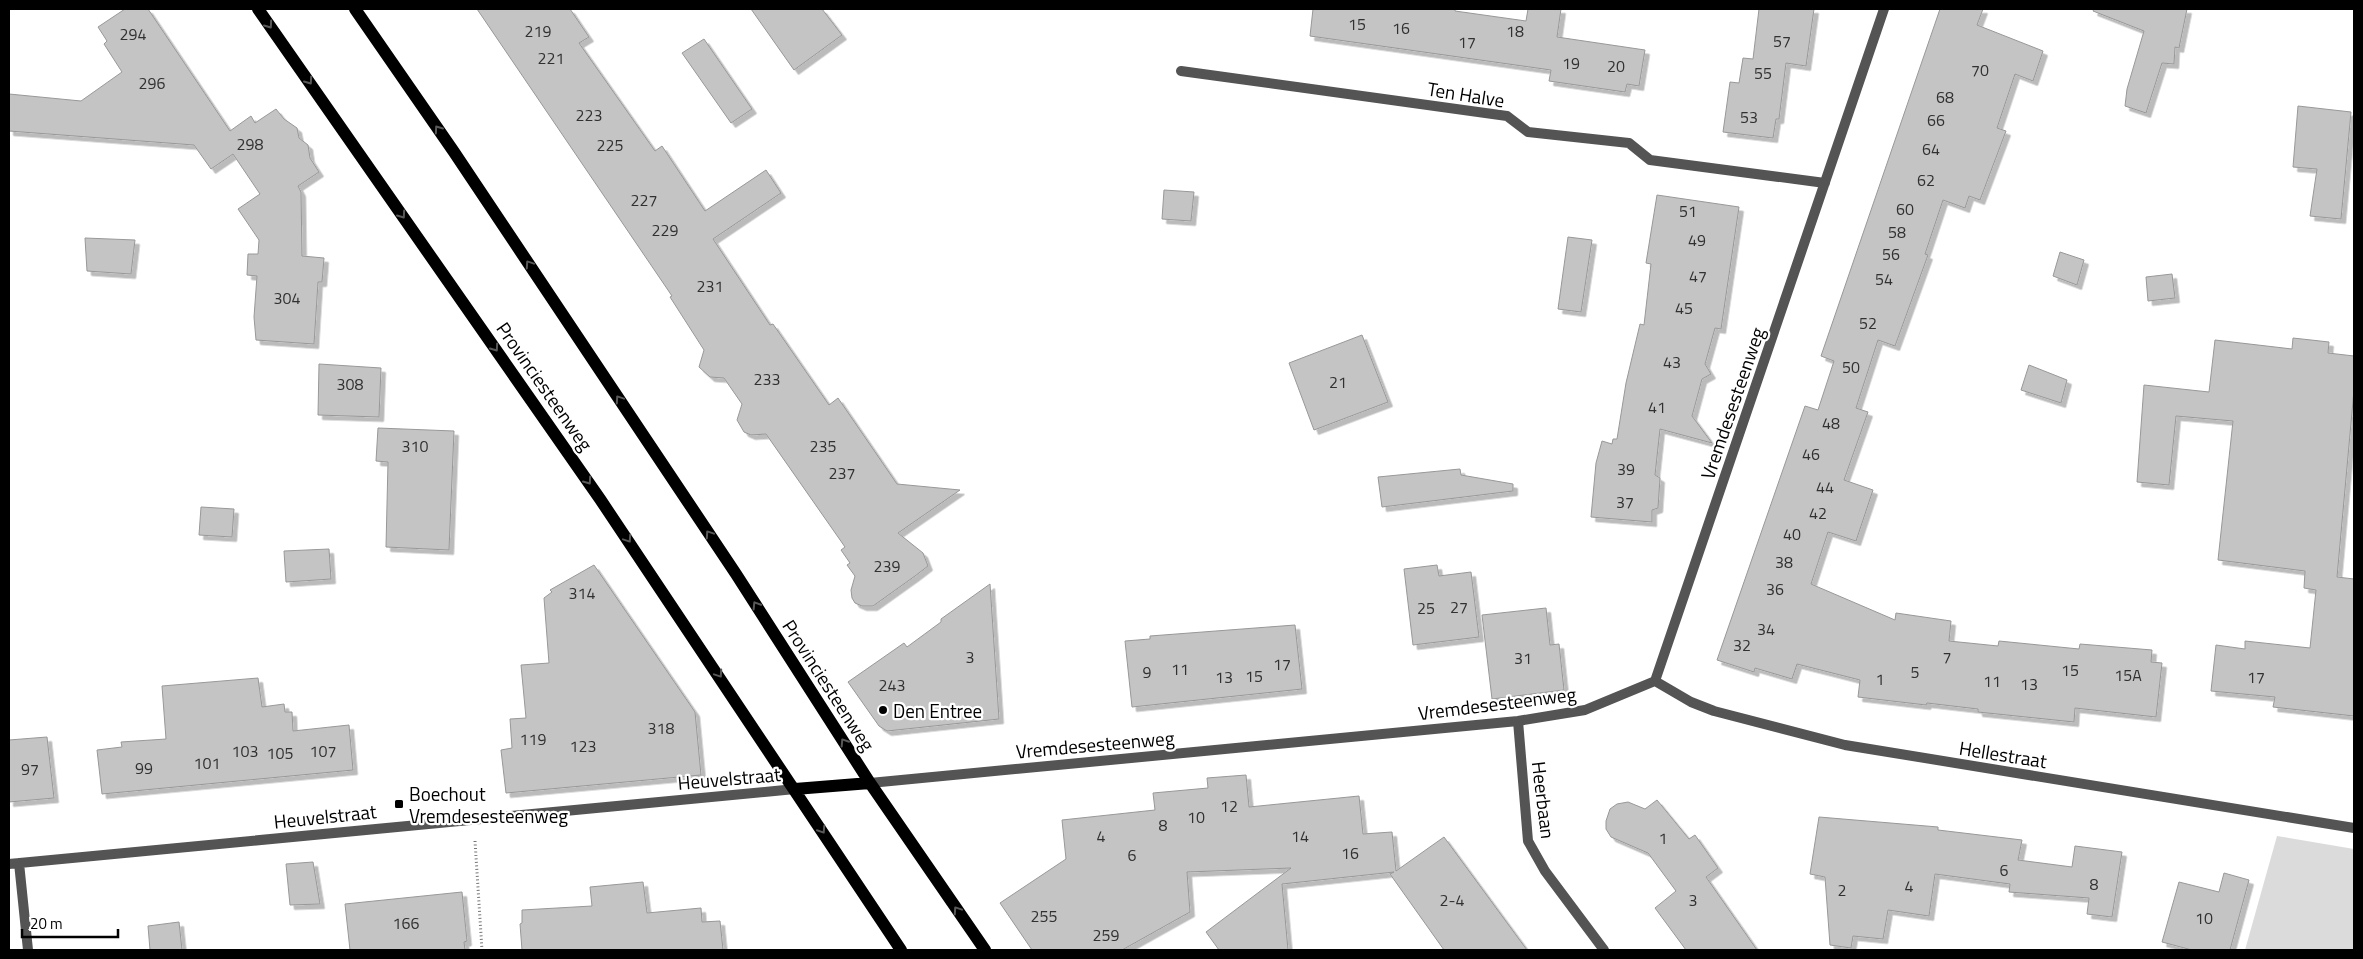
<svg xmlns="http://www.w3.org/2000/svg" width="2363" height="959" font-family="'Titillium Web',sans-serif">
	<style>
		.green { fill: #dbdbdb }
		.building { fill: #c4c4c4; stroke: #989898; filter: url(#shadow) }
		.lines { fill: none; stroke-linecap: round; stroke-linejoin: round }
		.path { stroke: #767676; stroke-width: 3; stroke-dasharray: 1 2.5; stroke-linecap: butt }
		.minor { stroke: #545454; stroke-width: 10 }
		.primary { stroke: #000; stroke-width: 12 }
		.oneway { stroke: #595959 }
		.poi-dot { fill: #000; stroke: #fff; stroke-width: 2 }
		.labels { text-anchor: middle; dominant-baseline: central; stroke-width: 4.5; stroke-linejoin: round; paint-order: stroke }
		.number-label { font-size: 16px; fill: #313131 }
		.street-label { font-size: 19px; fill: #000; stroke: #fff }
		.poi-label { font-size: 19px; fill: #000; stroke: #fff; text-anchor: start }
	</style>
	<defs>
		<filter id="shadow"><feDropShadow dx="4.5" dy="4.5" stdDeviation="0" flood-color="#0004"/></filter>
	</defs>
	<rect width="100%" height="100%" fill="#fff"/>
	<path class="green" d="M2277 836 2354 849V950H2245Z"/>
	<path class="building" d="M125 9H148L230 131 251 116 255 123 276 109 284 119 297 128 299 138 308 145 310 158 319 172 298 186 301 192 302 256 324 258 322 282H318L314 344 256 340 254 317 257 276 247 275 248 254H258L259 240 238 209 260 194 233 154 211 169 194 145 9 131V94L81 101 122 72 104 44 107 41 98 27Z
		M477 9H570L589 37 579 43 655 151 662 146 705 211 766 170 781 193 713 239 770 325 773 324 829 405 838 398 897 484 960 490 898 533 923 553 928 566 915 576 873 606H862L855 603 852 598 851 590 855 576 847 565 850 563 841 550 845 547 766 434 751 435 744 432 737 420 742 404 724 378 710 377 699 367 704 350 670 297 672 296Z
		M751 9H822L842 35 794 70Z
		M1313 9H1455V11L1526 21 1528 9H1561L1557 37 1645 50 1639 86 1627 84 1625 92 1549 81 1551 70 1310 36Z
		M1759 9H1814L1806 66 1786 63 1779 119H1776L1773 138 1723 132 1730 82 1739 83 1743 58 1753 59Z
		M1940 9H1983L1977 25 2043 51 2033 81 2015 74 1997 128 2006 131 1980 200 1969 196 1965 208 1943 200 1925 254 1928 255 1895 346 1878 340 1856 408 1868 412 1844 480 1873 490 1856 541 1828 532 1811 584 1895 620 1896 613 1951 621 1949 641 1998 646 1999 641 2079 649 2080 644 2152 650 2151 662 2162 663 2156 717 2075 708 2074 722 1978 712V709L1927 703 1926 705 1858 697 1860 680 1797 664 1792 679 1755 668 1754 672 1717 660 1805 406 1818 410 1834 361 1821 356Z
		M2094 9H2187L2179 48 2175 47 2174 64 2162 63 2146 113 2125 106 2127 89 2144 31 2093 11Z
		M704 39 752 109 731 123 682 53Z
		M2298 106 2351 112 2341 219 2310 216 2317 169 2293 167Z
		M1164 190 1194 192 1191 221 1162 219Z
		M1657 195 1739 207 1721 329 1715 328 1705 364 1711 374 1702 379 1692 416 1712 443 1660 429 1655 475 1660 478 1658 508 1652 510V522L1591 517 1596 463 1602 441 1612 444 1613 439H1617L1626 383 1640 324 1644 325 1651 264 1646 263Z
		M1568 237 1592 240 1581 312 1558 309Z
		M85 238 135 240 131 274 87 271Z
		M2060 252 2084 260 2077 285 2053 276Z
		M2172 274 2175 298 2148 301 2146 277Z
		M1362 335 1388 402 1314 430 1289 363Z
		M2293 338 2329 342 2328 353 2354 356V390L2337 577 2354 579V716L2273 707 2275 697 2211 691 2216 645 2245 649V641L2310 648 2316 590 2304 588 2305 571 2218 560 2233 421 2176 416 2169 485 2137 482 2144 385 2209 392 2215 340 2292 349Z
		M319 364 381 368 379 417 318 415Z
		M2029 365 2067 380 2061 403 2021 390Z
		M378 428 454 431 449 550 386 547 388 462 376 461Z
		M1460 469 1461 475 1513 484V491L1382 507 1378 477Z
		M201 507 234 509 232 537 199 535Z
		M329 549 331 579 286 582 284 551Z
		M594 565 695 712 701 775 506 793 501 750 512 748 510 719 526 718 521 665 549 663 544 598 552 592 550 590Z
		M1437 565 1439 576 1471 572 1479 637 1413 645 1404 569Z
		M990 584 999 719 887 731 879 726 848 682 904 643 907 647 941 622V619Z
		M1546 608 1550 645 1559 644 1564 690 1492 699 1482 615Z
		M1295 625 1302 689 1132 707 1125 641 1150 639V636Z
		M258 678 262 707 284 704 285 712H292L293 731 349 725 353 770 102 794 97 750 122 747 121 742 166 739 162 686Z
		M47 737 54 798 9 802V740Z
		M1246 775 1249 807 1359 796 1363 834 1392 832 1396 871 1444 837 1527 950H1444L1390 874 1394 872 1282 884 1288 950H1219L1206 932 1291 868 1187 872 1190 912 1122 950H1032L1000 903 1066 859 1062 820 1155 810 1153 793 1208 788 1207 778Z
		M1657 800 1689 839 1695 835 1718 868 1706 877 1757 950H1686L1655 908 1676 891 1648 853 1611 837 1606 829V821L1610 809 1617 804 1628 802 1645 809Z
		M1819 817 1938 827V830L2022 840 2018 860 2072 867 2075 846 2122 852 2112 917 2087 914 2089 898 2009 892 2010 884 1935 874 1929 916 1888 910 1883 939 1853 936 1851 948 1830 945 1825 877 1810 874Z
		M313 862 320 904 290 905 286 864Z
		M2224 873 2249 880 2230 950H2192L2162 942 2179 882 2219 892Z
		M643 882 647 913 701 908 702 922 720 921 723 950H522L520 924 522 923V910L592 906 590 887Z
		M462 892 467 941 464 942 465 950H350L345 904Z
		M179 922 182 950H150L148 926Z"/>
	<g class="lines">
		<path class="path" d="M475 841 482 950"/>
		<path class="minor" d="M1181 71 1507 116 1528 132 1629 143 1650 160 1825 183
			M1655 681 1691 702 1714 711 1845 745 2354 828
			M1518 721 1528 841 1545 871 1604 950
			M870 783 1518 721 1585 710 1655 681 1884 9
			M19 863 28 950
			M9 864 795 789"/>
		<path class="primary" d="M258 9 600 499 901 950
			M355 9 454 152 736 574 870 783 985 950
			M795 789 870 783"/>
	</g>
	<defs><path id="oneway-chevron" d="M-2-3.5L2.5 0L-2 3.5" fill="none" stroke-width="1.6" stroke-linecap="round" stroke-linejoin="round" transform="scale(1.25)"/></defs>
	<g class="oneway">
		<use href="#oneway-chevron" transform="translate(269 25) rotate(55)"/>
		<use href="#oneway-chevron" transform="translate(309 81) rotate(55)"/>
		<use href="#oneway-chevron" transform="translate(438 129) rotate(-125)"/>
		<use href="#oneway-chevron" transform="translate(402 215) rotate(55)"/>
		<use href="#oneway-chevron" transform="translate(529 264) rotate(-124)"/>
		<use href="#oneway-chevron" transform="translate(495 348) rotate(55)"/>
		<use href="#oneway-chevron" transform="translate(619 399) rotate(-124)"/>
		<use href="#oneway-chevron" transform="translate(588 481) rotate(55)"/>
		<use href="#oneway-chevron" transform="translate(709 534) rotate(-124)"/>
		<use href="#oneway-chevron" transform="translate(628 539) rotate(56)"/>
		<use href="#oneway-chevron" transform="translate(756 605) rotate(-122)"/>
		<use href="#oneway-chevron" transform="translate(719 674) rotate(56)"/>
		<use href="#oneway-chevron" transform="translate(844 742) rotate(-123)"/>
		<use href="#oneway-chevron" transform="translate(822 830) rotate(57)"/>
		<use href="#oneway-chevron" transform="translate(957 910) rotate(-124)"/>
	</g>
	<g class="poi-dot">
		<circle cx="883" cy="710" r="5"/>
		<rect x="394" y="799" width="10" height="10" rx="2.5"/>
	</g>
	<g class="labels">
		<g class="number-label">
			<text x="1357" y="24">15</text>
			<text x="1401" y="28">16</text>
			<text x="538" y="31">219</text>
			<text x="1515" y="31">18</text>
			<text x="133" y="34">294</text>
			<text x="1782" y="41">57</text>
			<text x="1467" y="42">17</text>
			<text x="551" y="58">221</text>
			<text x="1571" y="63">19</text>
			<text x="1616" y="66">20</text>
			<text x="1980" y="70">70</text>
			<text x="1763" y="73">55</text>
			<text x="152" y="83">296</text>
			<text x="1945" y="97">68</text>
			<text x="589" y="115">223</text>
			<text x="1749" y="117">53</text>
			<text x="1936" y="120">66</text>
			<text x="250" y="144">298</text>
			<text x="610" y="145">225</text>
			<text x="1931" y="149">64</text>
			<text x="1926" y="180">62</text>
			<text x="644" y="200">227</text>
			<text x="1905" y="209">60</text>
			<text x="1688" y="211">51</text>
			<text x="665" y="230">229</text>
			<text x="1897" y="232">58</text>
			<text x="1697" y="240">49</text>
			<text x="1891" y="254">56</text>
			<text x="1698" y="276">47</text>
			<text x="1884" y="279">54</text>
			<text x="710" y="286">231</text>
			<text x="287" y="298">304</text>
			<text x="1684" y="308">45</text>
			<text x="1868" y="323">52</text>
			<text x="1672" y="362">43</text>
			<text x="1851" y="367">50</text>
			<text x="767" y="379">233</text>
			<text x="1338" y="382">21</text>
			<text x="350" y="384">308</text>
			<text x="1657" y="407">41</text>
			<text x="1831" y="423">48</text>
			<text x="415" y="446">310</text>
			<text x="823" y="446">235</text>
			<text x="1811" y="454">46</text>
			<text x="1626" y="469">39</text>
			<text x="842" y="473">237</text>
			<text x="1825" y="487">44</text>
			<text x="1625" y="502">37</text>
			<text x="1818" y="513">42</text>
			<text x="1792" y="534">40</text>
			<text x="1784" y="562">38</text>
			<text x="887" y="566">239</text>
			<text x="1775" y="589">36</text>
			<text x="582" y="593">314</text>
			<text x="1459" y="607">27</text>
			<text x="1426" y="608">25</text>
			<text x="1766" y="629">34</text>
			<text x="1742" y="645">32</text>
			<text x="970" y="657">3</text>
			<text x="1947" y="657">7</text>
			<text x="1523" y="658">31</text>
			<text x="1282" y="664">17</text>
			<text x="1180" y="669">11</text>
			<text x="2070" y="670">15</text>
			<text x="1147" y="672">9</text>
			<text x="1915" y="672">5</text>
			<text x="2128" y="675">15A</text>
			<text x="1254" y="676">15</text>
			<text x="1224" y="677">13</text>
			<text x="2256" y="677">17</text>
			<text x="1880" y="679">1</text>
			<text x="1992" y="681">11</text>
			<text x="2029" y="684">13</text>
			<text x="892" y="685">243</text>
			<text x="661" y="728">318</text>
			<text x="533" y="739">119</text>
			<text x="583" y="746">123</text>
			<text x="245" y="751">103</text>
			<text x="323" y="751">107</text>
			<text x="280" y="753">105</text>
			<text x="207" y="763">101</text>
			<text x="144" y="768">99</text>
			<text x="30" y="769">97</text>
			<text x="1229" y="806">12</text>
			<text x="1196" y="817">10</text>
			<text x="1163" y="825">8</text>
			<text x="1101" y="836">4</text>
			<text x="1300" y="836">14</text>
			<text x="1663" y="838">1</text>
			<text x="1350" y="853">16</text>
			<text x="1132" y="855">6</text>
			<text x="2004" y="870">6</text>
			<text x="2094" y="884">8</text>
			<text x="1909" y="886">4</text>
			<text x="1842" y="890">2</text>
			<text x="1452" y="900">2-4</text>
			<text x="1693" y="900">3</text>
			<text x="1044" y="916">255</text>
			<text x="2204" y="918">10</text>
			<text x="406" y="923">166</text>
			<text x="1106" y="935">259</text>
		</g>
		<g class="street-label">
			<text transform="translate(1466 94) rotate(9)">Ten Halve</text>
			<text transform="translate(545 386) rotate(55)">Provinciesteenweg</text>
			<text transform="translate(1732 403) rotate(-71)">Vremdesesteenweg</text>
			<text transform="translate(829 685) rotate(57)">Provinciesteenweg</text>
			<text transform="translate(1497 703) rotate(-7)">Vremdesesteenweg</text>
			<text transform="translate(1095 744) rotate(-5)">Vremdesesteenweg</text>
			<text transform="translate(2003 754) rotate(9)">Hellestraat</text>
			<text transform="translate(729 778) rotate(-5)">Heuvelstraat</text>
			<text transform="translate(1544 800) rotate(83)">Heerbaan</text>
			<text transform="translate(325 816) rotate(-6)">Heuvelstraat</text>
		</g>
		<g class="poi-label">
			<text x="893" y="710">Den Entree</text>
			<text x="409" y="793">Boechout<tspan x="409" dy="22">Vremdesesteenweg</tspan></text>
		</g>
	</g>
	<rect width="2363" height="959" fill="none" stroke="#000000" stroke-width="20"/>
	<path d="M22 929v8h96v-8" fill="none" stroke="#000000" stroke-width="2.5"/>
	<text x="30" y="929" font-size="15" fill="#000000" stroke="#ffffff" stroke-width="4" paint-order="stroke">20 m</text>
</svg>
